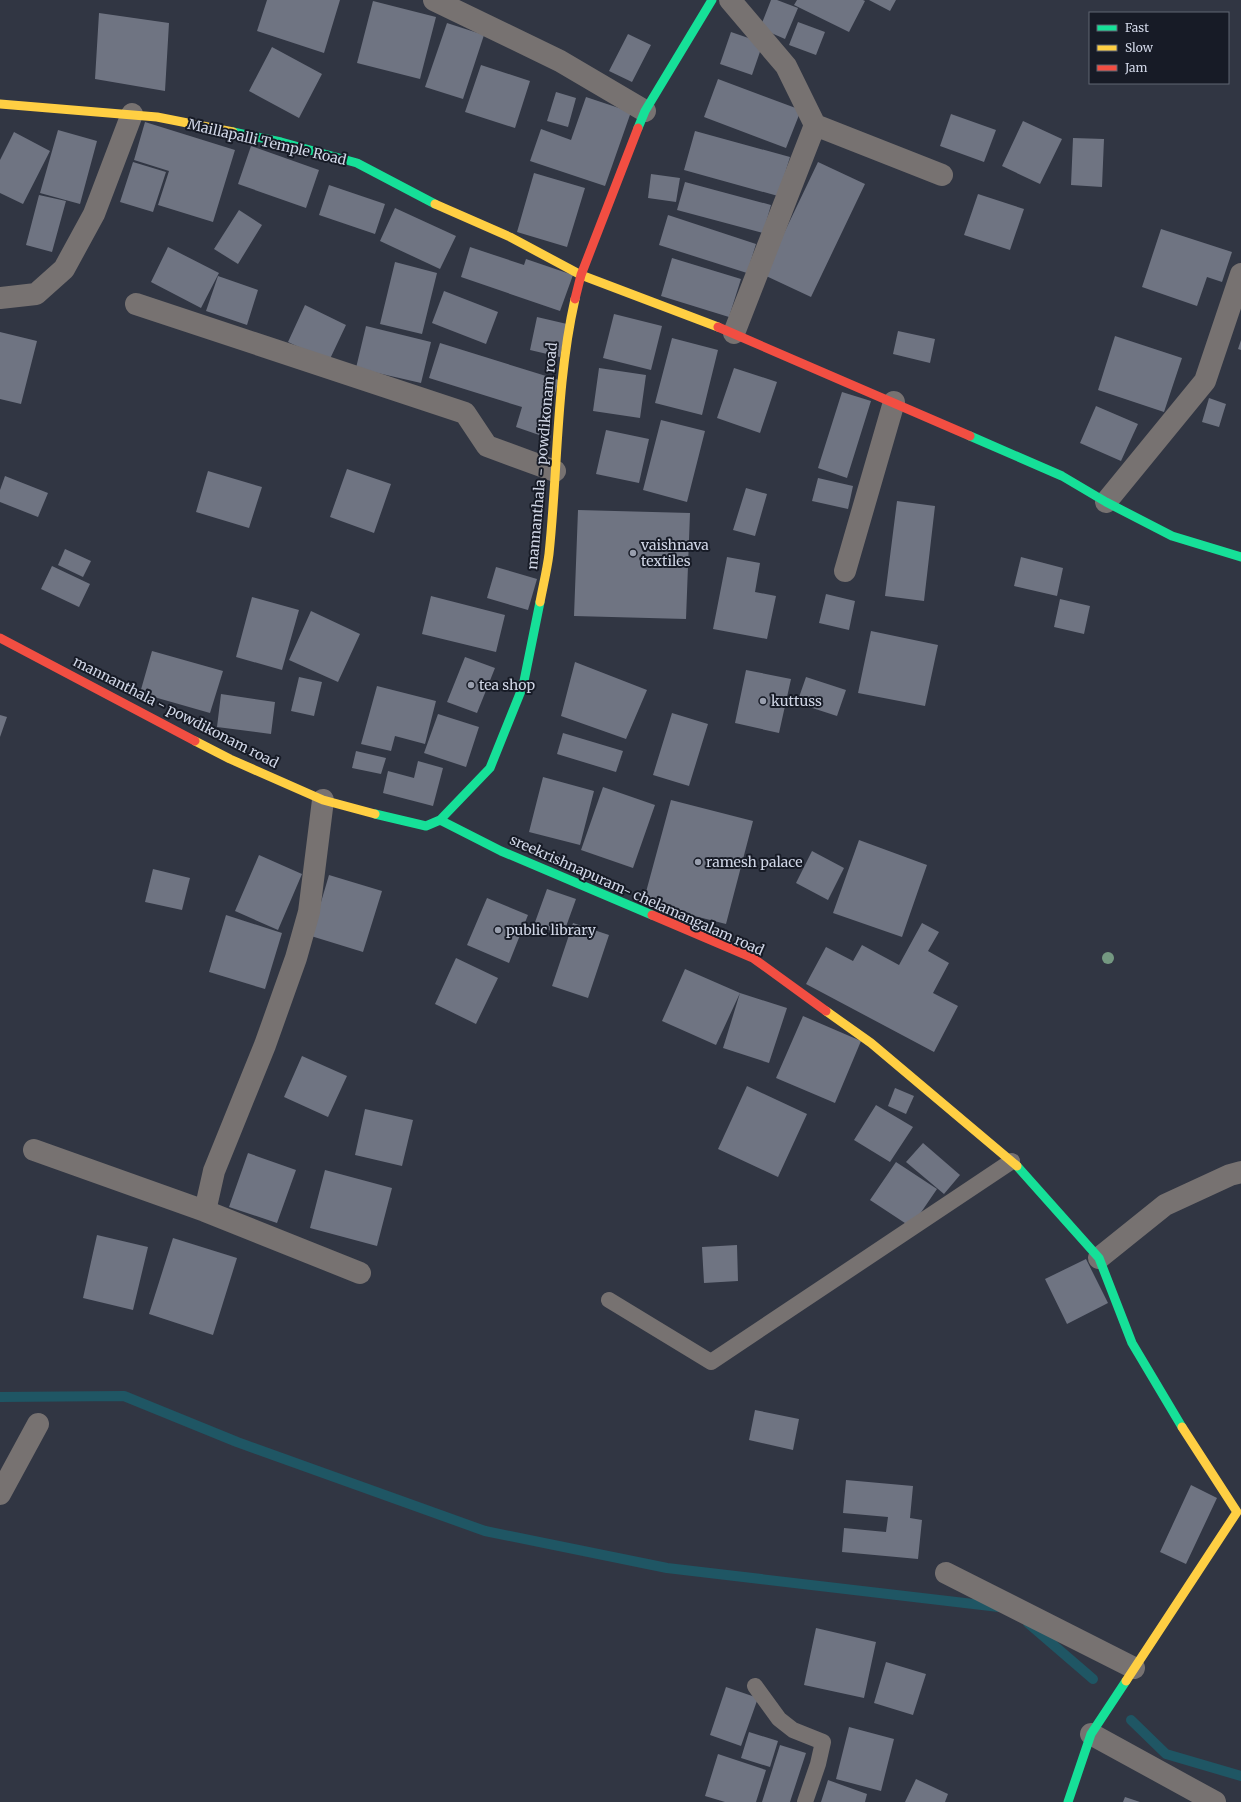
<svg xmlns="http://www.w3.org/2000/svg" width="1241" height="1802" font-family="Merriweather,serif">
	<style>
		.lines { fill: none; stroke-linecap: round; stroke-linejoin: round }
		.stream { stroke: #1f5664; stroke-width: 10 }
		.building { fill: #6f7482 }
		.lane { stroke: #777271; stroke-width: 16 }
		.street { stroke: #777271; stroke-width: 22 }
		.fast { stroke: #16e098; stroke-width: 9 }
		.slow { stroke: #ffcf43; stroke-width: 9 }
		.jam { stroke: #f24e42; stroke-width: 9 }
		.tree { fill: #749881 }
		.poi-dot { fill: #989ead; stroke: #171b26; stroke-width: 1.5 }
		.labels { text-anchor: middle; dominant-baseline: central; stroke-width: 4; stroke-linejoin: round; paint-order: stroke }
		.street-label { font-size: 14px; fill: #d0d6e6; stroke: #171b26 }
		.poi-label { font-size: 14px; fill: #d0d6e6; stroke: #171b26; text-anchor: start }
	</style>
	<rect width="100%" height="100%" fill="#313643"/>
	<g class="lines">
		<path class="stream" d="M0 1397 124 1396 237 1442 485 1531 667 1568 999 1607
			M1028 1623 1093 1679
			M1131 1720 1166 1754 1241 1776"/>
	</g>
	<path class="building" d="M267 0H340L324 53 257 31Z
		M771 0H777L798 8 785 39 760 28Z
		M797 0H863L865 1 849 32 794 5Z
		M869 0H896L890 11Z
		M373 1 436 17 420 79 357 63Z
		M99 13 169 23 165 91 95 79Z
		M798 22 825 32 816 55 789 45Z
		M447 23 484 35 463 99 425 87Z
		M731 32 763 43 752 75 720 64Z
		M628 34 651 45 632 82 609 71Z
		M272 47 322 74 299 118 249 91Z
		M481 65 530 81 515 128 465 112Z
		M718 79 801 110 786 148 704 117Z
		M556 92 576 98 568 127 547 121Z
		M586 97 631 112 605 186 530 161 541 129 571 140Z
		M951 114 996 130 984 162 940 146Z
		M1023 121 1062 139 1040 184 1002 166Z
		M145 122 235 150 213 222 158 205 169 171 134 160Z
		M58 130 97 141 80 204 40 193Z
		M695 131 790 157 778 196 684 170Z
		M14 132 50 151 23 204 0 193V160Z
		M1073 138 1104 139 1102 187 1071 185Z
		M251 146 319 170 306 208 238 184Z
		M133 162 166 172 153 212 120 202Z
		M818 162 865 184 811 297 764 275Z
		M534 173 585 188 567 247 517 232Z
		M651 174 680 178 676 202 648 198Z
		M685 182 771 205 763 233 677 210Z
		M329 185 385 204 375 234 319 215Z
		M978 194 1024 209 1010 250 964 235Z
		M39 195 66 201 52 252 26 245Z
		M395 208 456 236 440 269 380 241Z
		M239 210 262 225 238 264 214 249Z
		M668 215 756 244 747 273 659 245Z
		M1161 229 1232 252 1222 282 1207 277 1197 306 1142 287Z
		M168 247 219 273 201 308 151 282Z
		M470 247 524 265 526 259 573 275 560 311 461 277Z
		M672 258 741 279 729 317 661 296Z
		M395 262 437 273 422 334 380 324Z
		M218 276 258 290 247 325 206 311Z
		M444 291 498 312 486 344 432 323Z
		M305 305 346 325 329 361 288 342Z
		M614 314 662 326 651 370 603 358Z
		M537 317 567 324 560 357 530 350Z
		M366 326 431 342 421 383 356 368Z
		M898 331 935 339 930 363 893 354Z
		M0 332 37 341 21 404 0 399Z
		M1115 336 1182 358 1164 412 1098 390Z
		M672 338 718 350 702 415 655 403Z
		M1241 340V350L1238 349Z
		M440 343 559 380 542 436 516 427 522 407 429 378Z
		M599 368 646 375 640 418 593 411Z
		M734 368 777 382 760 433 717 418Z
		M842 392 871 401 847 478 818 468Z
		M1209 398 1226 404 1219 427 1202 422Z
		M1096 406 1138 424 1121 461 1080 443Z
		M661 420 705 431 687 502 643 490Z
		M606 430 649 439 639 483 596 474Z
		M347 469 391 484 374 533 330 517Z
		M208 471 262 487 249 528 196 512Z
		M5 476 48 493 38 517 0 502V490Z
		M818 478 853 486 848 509 812 501Z
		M746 488 767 494 755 536 733 530Z
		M897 501 935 506 924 601 885 596Z
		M578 510 690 513 686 619 574 616Z
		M65 549 91 561 83 577 58 565Z
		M727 557 760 563 755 592 776 596 767 639 713 629Z
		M1021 557 1063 568 1057 596 1014 586Z
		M52 566 90 584 79 607 41 589Z
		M496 567 537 579 528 610 487 598Z
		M826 594 855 601 849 630 819 623Z
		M431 596 505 615 496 652 422 634Z
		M252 597 299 610 282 670 236 657Z
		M1060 599 1090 606 1084 634 1054 627Z
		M311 611 360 634 338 682 289 660Z
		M871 631 938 645 925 706 858 693Z
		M152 651 223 671 210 713 140 693Z
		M465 657 495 668 477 713 447 702Z
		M575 662 647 690 626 739 561 716Z
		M746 670 791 679 779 733 735 723Z
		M299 677 322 682 314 716 291 711Z
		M806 677 846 690 837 716 797 703Z
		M377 686 436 701 425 744 395 736 391 751 361 744Z
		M221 694 275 702 271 734 217 727Z
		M672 713 708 724 689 786 653 775Z
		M438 714 479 727 466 767 424 753Z
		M0 715 7 717 0 737Z
		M563 733 623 751 616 772 557 754Z
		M356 751 386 758 381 774 352 768Z
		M418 761 443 768 433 806 383 793 388 771 414 778Z
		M543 777 594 791 580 845 529 832Z
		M603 787 655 805 633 868 581 850Z
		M671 800 753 821 726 924 643 903Z
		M859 840 927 865 902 937 833 913Z
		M812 851 844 868 828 900 796 883Z
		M259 855 302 874 278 930 235 911Z
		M153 869 190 878 182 910 145 902Z
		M329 875 382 891 363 952 311 936Z
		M547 889 576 899 563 935 534 925Z
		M487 898 528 915 509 963 467 945Z
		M226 915 282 933 265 989 209 972Z
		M573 923 609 935 588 998 552 986Z
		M922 923 939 932 928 951 949 963 933 993 958 1006 934 1052 806 984 826 947 853 961 862 945 899 965Z
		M456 958 498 978 476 1024 435 1004Z
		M685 969 740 993 716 1045 662 1021Z
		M740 993 787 1008 769 1063 723 1048Z
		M803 1016 861 1041 835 1103 776 1078Z
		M302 1056 347 1076 328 1117 284 1097Z
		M747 1086 807 1114 778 1177 718 1149Z
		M895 1088 914 1096 906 1114 888 1106Z
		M876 1105 913 1127 890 1162 854 1140Z
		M365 1109 413 1120 402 1166 355 1155Z
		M923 1143 960 1175 944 1194 906 1162Z
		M248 1153 296 1170 277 1223 229 1207Z
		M896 1162 937 1189 911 1227 870 1200Z
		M325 1170 392 1188 377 1246 310 1228Z
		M97 1235 148 1247 133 1310 83 1298Z
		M173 1238 237 1258 213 1335 149 1314Z
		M737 1245 738 1281 704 1283 702 1247Z
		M1086 1259 1108 1303 1067 1324 1045 1279Z
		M755 1410 799 1419 793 1450 749 1440Z
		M846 1480 913 1486 910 1518 922 1520 918 1559 842 1552 844 1528 886 1532 888 1517 843 1513Z
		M1191 1485 1217 1498 1186 1564 1160 1552Z
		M816 1628 876 1642 864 1698 804 1685Z
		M886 1662 926 1674 913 1715 874 1703Z
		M726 1687 758 1698 741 1746 710 1735Z
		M849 1727 894 1739 881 1791 836 1779Z
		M749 1732 778 1741 770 1767 741 1758Z
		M780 1745 806 1753 790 1802H762Z
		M718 1754 766 1770 756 1802H725L705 1796Z
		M916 1779 948 1794 945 1802H905Z
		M828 1780 867 1794 865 1802H821Z
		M1125 1797 1140 1802H1123Z"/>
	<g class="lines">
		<path class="lane" d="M609 1300 711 1362 1012 1161
			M755 1686 779 1719 793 1730 823 1742 818 1764 805 1802"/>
		<path class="street" d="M434 0 560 61 645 111
			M730 0 786 66 815 125 942 175
			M0 298 36 294 64 269 94 214 132 114
			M136 304 465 413 487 446 555 471
			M734 333 815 125
			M1106 502 1205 381 1241 274
			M845 571 894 402
			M34 1150 205 1211 214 1171 265 1045 296 958 309 912 323 800
			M205 1211 360 1273
			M1099 1258 1165 1205 1230 1175 1241 1172
			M0 1494 38 1424
			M946 1573 1134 1668
			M1091 1734 1215 1802"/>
		<path class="fast" d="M638 128 645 111 712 0
			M233 132 281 142 357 163 435 204
			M970 436 1062 476 1106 502 1172 536 1241 557
			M375 814 426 826 440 820 490 768 523 686 540 602
			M440 820 501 851 652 915
			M1017 1166 1099 1258 1132 1343 1182 1427
			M1068 1802 1091 1734 1126 1681"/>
		<path class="slow" d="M0 104 157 117 233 132
			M435 204 510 237 581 275 718 327
			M540 602C543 586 547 570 549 554 558 469 556 383 575 299
			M195 741 230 759 323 800 375 814
			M826 1011 871 1043 1017 1166
			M1126 1681 1237 1512 1182 1427"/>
		<path class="jam" d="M575 299 581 275 638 128
			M718 327 970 436
			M0 638 195 741
			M652 915 753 958 826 1011"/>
	</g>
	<circle class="tree" cx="1108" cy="958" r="6"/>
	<g class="poi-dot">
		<circle cx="633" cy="553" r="4"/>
		<circle cx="471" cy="685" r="4"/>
		<circle cx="763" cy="701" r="4"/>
		<circle cx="698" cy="862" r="4"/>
		<circle cx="498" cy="930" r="4"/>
	</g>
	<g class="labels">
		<g class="street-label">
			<text transform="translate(267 142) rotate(13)">Maillapalli Temple Road</text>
			<text transform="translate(542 456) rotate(-85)">mannanthala - powdikonam road</text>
			<text transform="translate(176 712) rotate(27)">mannanthala - powdikonam road</text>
			<text transform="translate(637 895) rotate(24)">sreekrishnapuram- chelamangalam road</text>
		</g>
		<g class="poi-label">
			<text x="641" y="545">vaishnava<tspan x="641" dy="16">textiles</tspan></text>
			<text x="479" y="685">tea shop</text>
			<text x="771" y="701">kuttuss</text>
			<text x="706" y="862">ramesh palace</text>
			<text x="506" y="930">public library</text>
		</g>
	</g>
	<rect x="1089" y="12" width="140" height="72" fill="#171b26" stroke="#616673"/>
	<rect x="1097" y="25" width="20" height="6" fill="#16e098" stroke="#616673"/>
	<text x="1125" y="32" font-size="12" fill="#d0d6e6">Fast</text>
	<rect x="1097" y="45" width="20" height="6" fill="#ffcf43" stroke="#616673"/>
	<text x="1125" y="52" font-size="12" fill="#d0d6e6">Slow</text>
	<rect x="1097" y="65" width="20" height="6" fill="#f24e42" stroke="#616673"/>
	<text x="1125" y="72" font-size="12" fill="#d0d6e6">Jam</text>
</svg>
